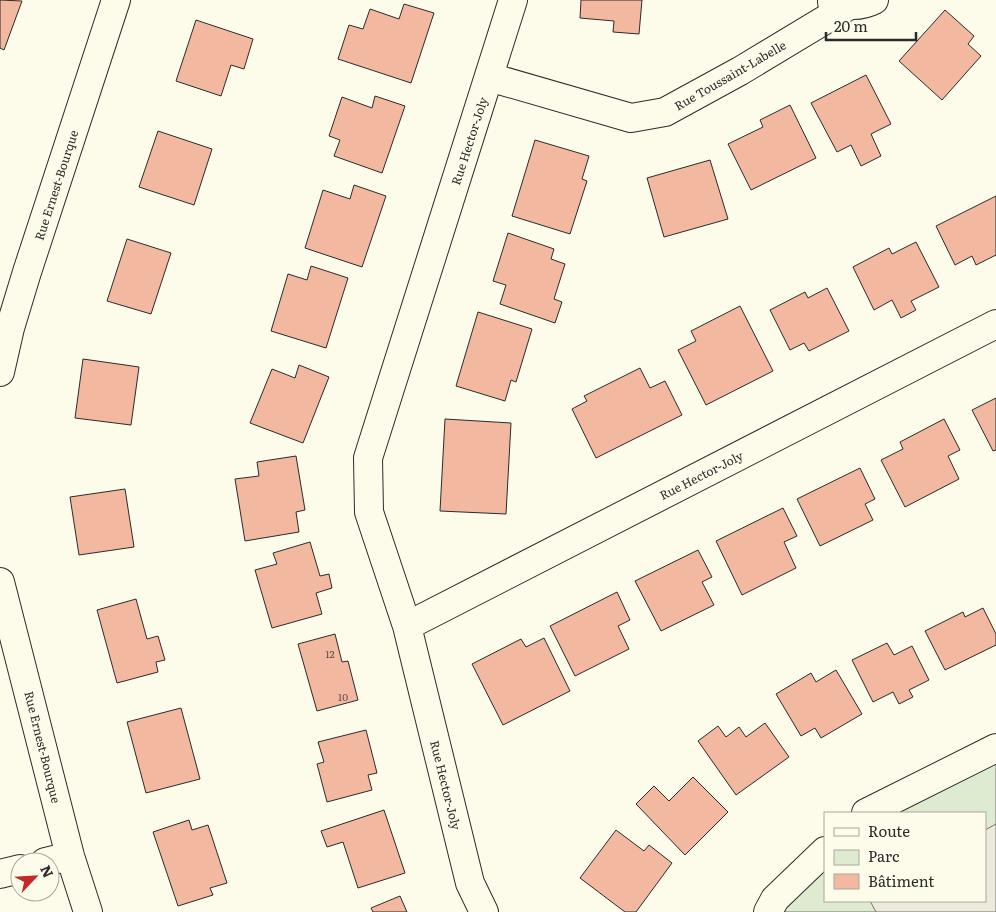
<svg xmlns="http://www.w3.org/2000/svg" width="996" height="912" font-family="Literata,serif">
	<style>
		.green { fill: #deebd1; stroke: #74746e }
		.parking { fill: #eceadb; stroke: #74746e }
		.building { fill: #f2b8a0; stroke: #2b2b2b }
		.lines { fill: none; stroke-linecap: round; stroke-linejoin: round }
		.minor-casing { stroke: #2b2b2b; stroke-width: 30 }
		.minor { stroke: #fdfbea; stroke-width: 28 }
		.labels { text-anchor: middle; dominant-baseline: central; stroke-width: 4; stroke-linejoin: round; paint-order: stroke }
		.number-label { font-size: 10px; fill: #5d4e48 }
		.street-label { font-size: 12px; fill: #2b2b2b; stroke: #fdfbea }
	</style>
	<rect width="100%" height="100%" fill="#fdfbea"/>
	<path class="green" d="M996 751V912H774L825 855V901H985V813H872Z"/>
	<path class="parking" d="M996 824V912H876L870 901H985V830Z"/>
	<path class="building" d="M0 0 22 1 4 50 0 48Z
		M581 0H642L639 34 613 32 614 21 580 18Z
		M404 4 434 13 411 83 338 59 349 25 363 29 370 9 399 19Z
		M945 10 974 36 968 44 981 56 942 100 899 61Z
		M196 20 253 39 244 69 231 65 221 96 176 81Z
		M866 75 891 124 871 134 881 156 861 166 851 145 837 152 811 103Z
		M375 96 405 106 382 173 334 156 340 140 329 136 342 97 372 108Z
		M790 105 816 158 751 190 728 144 763 127 760 120Z
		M158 131 212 149 194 205 139 187Z
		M535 140 589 156 582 179 587 181 570 234 512 216Z
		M710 160 728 219 664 237 647 178Z
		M354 185 386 196 362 267 305 248 323 190 350 199Z
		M996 196V255L976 265 972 256 955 265 936 226Z
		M508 233 554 249 551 259 565 264 554 299 562 302 555 323 500 304 506 285 493 281Z
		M127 239 171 253 151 314 107 301Z
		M916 242 939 287 911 301 916 310 901 318 892 300 874 310 853 267 889 248 892 254Z
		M311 266 348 278 326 348 271 331 288 274 307 280Z
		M827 288 849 331 809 351 804 343 790 350 770 310 805 292 808 298Z
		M740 306 773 371 706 405 678 350 696 341 691 331Z
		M478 312 532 329 516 382 511 380 505 401 456 386Z
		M83 359 139 367 131 425 75 418Z
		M299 365 329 377 303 443 250 423 272 369 295 378Z
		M640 368 650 388 665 381 682 415 596 458 572 409 587 401 584 396Z
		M996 398V450L993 451 972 410Z
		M445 419 511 423 506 514 440 511Z
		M944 419 960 450 948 456 959 479 905 507 881 460 903 449 900 442Z
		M296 456 305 510 296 512 299 532 245 541 235 479 259 476 257 462Z
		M860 468 875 499 865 504 873 520 820 546 797 499Z
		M125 489 134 547 79 555 70 497Z
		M783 508 797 536 784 542 796 568 742 595 716 541Z
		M310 542 320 576 329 574 332 588 316 593 322 614 272 628 255 570 277 564 273 553Z
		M698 550 712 577 702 582 714 605 661 631 635 581Z
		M617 592 630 620 618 626 629 649 575 676 550 626Z
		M136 599 147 639 158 636 165 660 156 662 158 672 117 683 97 610Z
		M983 608 996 634V645L945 670 925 631 963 612 965 617Z
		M335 634 342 662 348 661 358 700 317 711 298 644Z
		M544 638 570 691 503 725 472 664 521 639 526 647Z
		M887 643 894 655 912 646 929 680 909 690 913 697 899 704 893 692 873 702 852 660Z
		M836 670 862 714 821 738 815 728 801 736 776 694 811 673 816 682Z
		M181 708 200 779 146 793 127 722Z
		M765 723 789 757 736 795 698 741 718 726 726 737 739 727 746 737Z
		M366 730 377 773 368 775 372 790 327 802 317 764 324 762 318 742Z
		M693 777 728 812 685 855 636 804 654 786 669 801Z
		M384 810 405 873 358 888 343 842 327 847 321 831Z
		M189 820 192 830 208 825 227 883 210 888 213 895 178 906 153 832Z
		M616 830 644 851 649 845 672 863 636 912H625L580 878Z
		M400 896 407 912H373L371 908Z"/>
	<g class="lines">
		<g class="minor-casing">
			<path id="minor" d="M832 2C847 6 860 7 874 0
				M489 77 631 118 665 112 740 71 848 6
				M0 372 10 328 27 272 116 0
				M0 582 70 856 88 912
				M407 626 996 324
				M866 813 996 748
				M45 862 70 856
				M0 874 20 869
				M484 912 470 883 407 626 369 512 368 458 513 0
				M768 912 775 899 825 851"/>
		</g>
		<use href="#minor" class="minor"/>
	</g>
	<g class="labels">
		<g class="number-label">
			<text x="330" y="653">12</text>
			<text x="343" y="696">10</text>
		</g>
		<g class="street-label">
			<text transform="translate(730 75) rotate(-30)">Rue Toussaint-Labelle</text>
			<text transform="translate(469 141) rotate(-72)">Rue Hector-Joly</text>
			<text transform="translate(56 185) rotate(-72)">Rue Ernest-Bourque</text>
			<text transform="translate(701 475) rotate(-27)">Rue Hector-Joly</text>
			<text transform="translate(43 747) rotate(76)">Rue Ernest-Bourque</text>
			<text transform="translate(446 785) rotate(76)">Rue Hector-Joly</text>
		</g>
	</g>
	<rect x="824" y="812" width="162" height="90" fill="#fdfbea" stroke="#a9a89e"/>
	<rect x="834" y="828" width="25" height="8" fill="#fdfbea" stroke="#a9a89e"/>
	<text x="868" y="837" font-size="15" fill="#2b2b2b">Route</text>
	<rect x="834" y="850" width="25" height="15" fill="#deebd1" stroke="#a9a89e"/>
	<text x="868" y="862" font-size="15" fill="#2b2b2b">Parc</text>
	<rect x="834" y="874" width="25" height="15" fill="#f2b8a0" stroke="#a9a89e"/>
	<text x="868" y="887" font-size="15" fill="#2b2b2b">Bâtiment</text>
	<g transform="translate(35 877) rotate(65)"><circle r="24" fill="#fdfbea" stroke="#a9a89e"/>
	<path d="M0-4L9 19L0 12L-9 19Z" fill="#c62828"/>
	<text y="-8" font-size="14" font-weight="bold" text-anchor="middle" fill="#2b2b2b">N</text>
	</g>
	<path d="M826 32v8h90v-8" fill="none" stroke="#2b2b2b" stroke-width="2.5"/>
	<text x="834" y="32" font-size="15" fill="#2b2b2b" stroke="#fdfbea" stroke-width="4" paint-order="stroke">20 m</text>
</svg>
